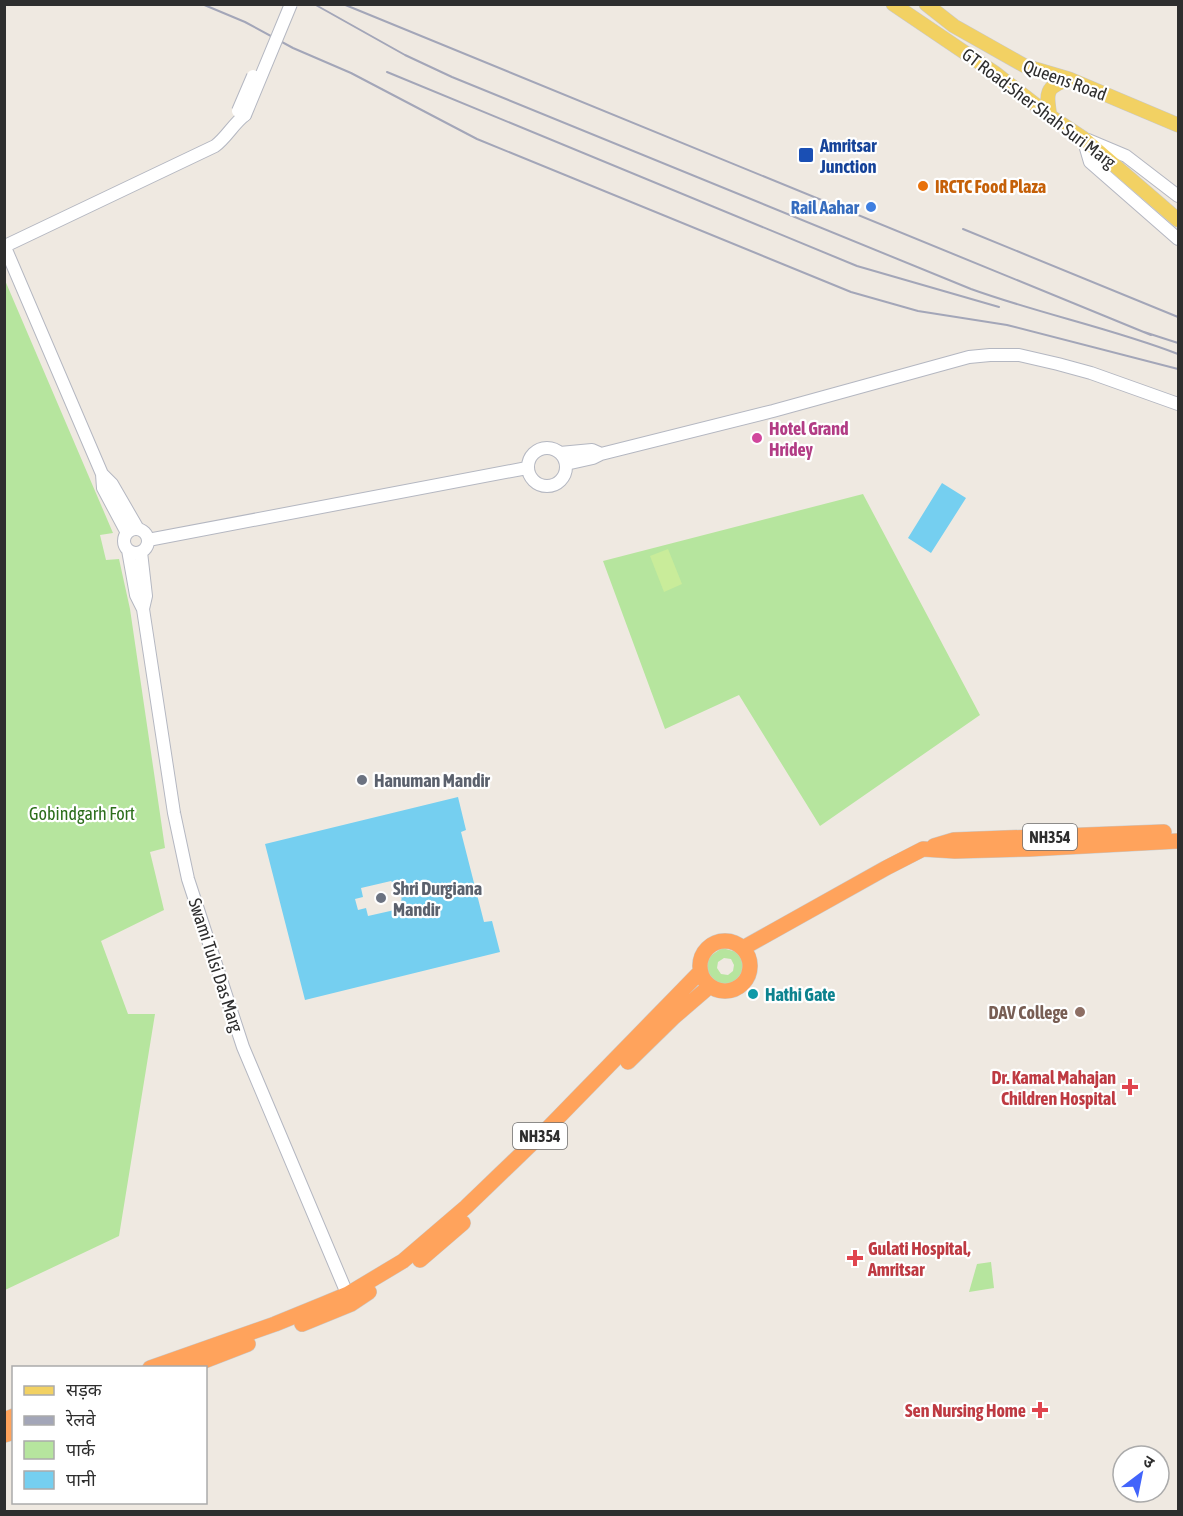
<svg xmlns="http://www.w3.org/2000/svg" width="1183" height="1516" font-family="'Asap Condensed','Noto Sans Devanagari',sans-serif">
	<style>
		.green { fill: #b6e59e; fill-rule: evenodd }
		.pitch { fill: #c9ec9a }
		.water { fill: #75cff0; fill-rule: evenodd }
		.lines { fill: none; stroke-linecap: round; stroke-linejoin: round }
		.secondary-casing { stroke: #b4b7c1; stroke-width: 14 }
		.primary-casing { stroke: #c9c9c9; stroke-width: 15 }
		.highway-casing { stroke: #c9c9c9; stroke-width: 16 }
		.secondary { stroke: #fff; stroke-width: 12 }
		.primary { stroke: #f2d163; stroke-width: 14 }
		.highway { stroke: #ffa35c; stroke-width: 15 }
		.rail { stroke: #a3a6b8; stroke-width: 2 }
		.secondary-bridge-casing { stroke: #b4b7c1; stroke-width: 14; stroke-linecap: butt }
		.secondary-bridge { stroke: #fff; stroke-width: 12 }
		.transit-dot { fill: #1a4fb4; stroke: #fff; stroke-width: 2 }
		.food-dot { fill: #e8710a; stroke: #fff; stroke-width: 2 }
		.shop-dot { fill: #3f7fe0; stroke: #fff; stroke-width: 2 }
		.hotel-dot { fill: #d1479c; stroke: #fff; stroke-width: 2 }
		.worship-dot { fill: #6b7280; stroke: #fff; stroke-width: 2 }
		.culture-dot { fill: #0f9aa8; stroke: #fff; stroke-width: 2 }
		.education-dot { fill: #8d6e63; stroke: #fff; stroke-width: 2 }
		.health-dot { fill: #e0444e; stroke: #fff; stroke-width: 2 }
		.labels { text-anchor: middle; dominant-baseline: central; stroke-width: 4.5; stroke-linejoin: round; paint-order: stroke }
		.shield { fill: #fff; stroke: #6d6d6d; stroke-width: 1.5 }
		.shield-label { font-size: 16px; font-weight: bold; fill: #2e2e2e }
		.street-label { font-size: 18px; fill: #2e2e2e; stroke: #fff }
		.transit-label { font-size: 18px; font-weight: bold; fill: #164399; stroke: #fff; text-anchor: start }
		.food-label { font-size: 18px; font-weight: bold; fill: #c56008; stroke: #fff; text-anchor: start }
		.shop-label { font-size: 18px; font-weight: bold; fill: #366cbe; stroke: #fff; text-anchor: end }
		.hotel-label { font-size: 18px; font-weight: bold; fill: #b23c85; stroke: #fff; text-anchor: start }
		.worship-label { font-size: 18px; font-weight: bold; fill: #5b616d; stroke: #fff; text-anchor: start }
		.park-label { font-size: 18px; fill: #2c6e1b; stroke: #fff }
		.culture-label { font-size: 18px; font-weight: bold; fill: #0d838f; stroke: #fff; text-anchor: start }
		.education-label { font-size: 18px; font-weight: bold; fill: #785e54; stroke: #fff; text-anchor: end }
		.health-label { font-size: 18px; font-weight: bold; fill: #be3a42; stroke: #fff; text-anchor: end }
	</style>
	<rect width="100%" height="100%" fill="#efe9e1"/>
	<path class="green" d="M4 278 113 533 100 535 106 560 119 559 130 609 165 848 150 852 164 910 101 941 128 1014H155L119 1236 5 1290Z
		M863 494 980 715 820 826 739 695 665 729 603 561Z
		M722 948 737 952 743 960V975L731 985C713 987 702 972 710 956ZM724 958 731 959 734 965 733 971 728 975 721 974 717 968 718 962Z
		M991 1262 994 1288 969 1292 977 1264Z"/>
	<path class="pitch" d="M668 549 682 584 664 592 650 556Z"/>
	<path class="water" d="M942 483 966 498 931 553 908 538Z
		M458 797 466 830 461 832 484 922 492 921 500 952 305 1000 265 844ZM391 881C402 891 404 895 399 909L368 916 366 908 358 910 355 899 363 897 361 888Z"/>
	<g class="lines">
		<g class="secondary-casing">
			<path id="secondary" d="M1083 138 1090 162 1178 239
				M1088 140 1126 156 1178 196
				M4 245 102 474 103 488 127 533
				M5 246 215 146C227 137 233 124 245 115
				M528 467a19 19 0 1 1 38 0a19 19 0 1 1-38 0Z
				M560 453 592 450 601 454
				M566 464 593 458 601 454 773 411 969 357 990 355H1019L1058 364 1091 373 1178 404
				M102 474 112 484 138 529
				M124 541a12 12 0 1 1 24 0a12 12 0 1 1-24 0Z
				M148 540 527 468
				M128 550 136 595 143 609 174 813 188 879 243 1047 351 1303
				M141 552 146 596 143 609"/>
		</g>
		<g class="primary-casing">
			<path id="primary" d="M893 4 995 73 1050 116 1083 138 1178 220
				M926 4 954 26 1025 66 1069 79 1178 125
				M1050 116C1046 93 1045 87 1069 79"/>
		</g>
		<g class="highway-casing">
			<path id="highway" d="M934 846 954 840 1164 832
				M700 966a25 25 0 1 1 50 0a25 25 0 1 1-50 0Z
				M743 948 886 868 923 849 955 851 1029 849 1178 841
				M628 1062 674 1017 710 986
				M420 1260 463 1223
				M302 1324 351 1304 369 1292
				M150 1368 275 1324 324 1304 348 1294 403 1261 466 1207 547 1129 700 972
				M186 1368 248 1344
				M4 1420 14 1416
				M4 1435 14 1432"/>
		</g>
		<use href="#secondary" class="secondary"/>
		<use href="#primary" class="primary"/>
		<use href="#highway" class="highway"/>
		<path class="rail" d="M202 4 245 22 293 48 351 73 477 139 851 292 918 311 1007 325 1178 369
			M314 4 405 55 452 77 971 289C1040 314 1111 328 1178 354
			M343 4 1151 335
			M387 72 857 266 999 307
			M963 229 1178 317
			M1144 332 1178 343"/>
		<g class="secondary-bridge-casing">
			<path id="secondary-bridge" d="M238 111 253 76
				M245 115 291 4"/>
		</g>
		<use href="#secondary-bridge" class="secondary-bridge"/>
	</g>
	<rect class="transit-dot" x="798" y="147" width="16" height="16" rx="3"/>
	<circle class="food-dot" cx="923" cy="186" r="6"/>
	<circle class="shop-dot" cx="871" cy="207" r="6"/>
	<circle class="hotel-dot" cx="757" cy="438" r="6"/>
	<g class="worship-dot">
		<circle cx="362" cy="780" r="6"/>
		<circle cx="381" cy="898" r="6"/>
	</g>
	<circle class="culture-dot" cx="753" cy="994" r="6"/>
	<circle class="education-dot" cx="1080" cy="1012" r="6"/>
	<g class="health-dot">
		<path d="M1127 1078h6v6h6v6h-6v6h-6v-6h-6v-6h6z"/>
		<path d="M852 1249h6v6h6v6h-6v6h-6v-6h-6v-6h6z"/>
		<path d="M1037 1401h6v6h6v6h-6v6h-6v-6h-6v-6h6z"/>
	</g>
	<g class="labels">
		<g class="shield">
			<rect x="1023" y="824" width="54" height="26" rx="4.5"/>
			<rect x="513" y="1123" width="54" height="26" rx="4.5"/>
		</g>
		<g class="shield-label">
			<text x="1050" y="837">NH354</text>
			<text x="540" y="1136">NH354</text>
		</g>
		<g class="street-label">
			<text transform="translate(1065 80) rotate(20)">Queens Road</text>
			<text transform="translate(1039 108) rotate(37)">GT Road;Sher Shah Suri Marg</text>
			<text transform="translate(216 965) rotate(72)">Swami Tulsi Das Marg</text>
		</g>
		<g class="transit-label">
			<text x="820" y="145">Amritsar<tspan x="820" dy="21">Junction</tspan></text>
		</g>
		<g class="food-label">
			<text x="935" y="186">IRCTC Food Plaza</text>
		</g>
		<g class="shop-label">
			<text x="859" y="207">Rail Aahar</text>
		</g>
		<g class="hotel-label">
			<text x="769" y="428">Hotel Grand<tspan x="769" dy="21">Hridey</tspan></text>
		</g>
		<g class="worship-label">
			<text x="374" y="780">Hanuman Mandir</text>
			<text x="393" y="888">Shri Durgiana<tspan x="393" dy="21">Mandir</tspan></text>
		</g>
		<g class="park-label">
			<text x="82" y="813">Gobindgarh Fort</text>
		</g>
		<g class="culture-label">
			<text x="765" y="994">Hathi Gate</text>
		</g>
		<g class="education-label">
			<text x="1068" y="1012">DAV College</text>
		</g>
		<g class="health-label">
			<text x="1116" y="1077">Dr. Kamal Mahajan<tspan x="1116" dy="21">Children Hospital</tspan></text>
			<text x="868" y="1248" text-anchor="start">Gulati Hospital,<tspan x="868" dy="21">Amritsar</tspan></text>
			<text x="1026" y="1410">Sen Nursing Home</text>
		</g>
	</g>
	<rect width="1183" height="1516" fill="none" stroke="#2e2e2e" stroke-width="12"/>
	<rect x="12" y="1366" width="195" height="138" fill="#ffffff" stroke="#ababab" stroke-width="1.5"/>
	<rect x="24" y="1386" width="30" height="9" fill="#f2d163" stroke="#ababab" stroke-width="1.5"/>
	<text x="66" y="1396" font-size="18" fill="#2e2e2e">सड़क</text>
	<rect x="24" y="1416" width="30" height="9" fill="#a3a6b8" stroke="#ababab" stroke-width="1.5"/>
	<text x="66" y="1426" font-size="18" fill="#2e2e2e">रेलवे</text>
	<rect x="24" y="1441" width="30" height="18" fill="#b6e59e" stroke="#ababab" stroke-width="1.5"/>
	<text x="66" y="1456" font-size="18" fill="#2e2e2e">पार्क</text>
	<rect x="24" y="1471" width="30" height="18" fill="#75cff0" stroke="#ababab" stroke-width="1.5"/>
	<text x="66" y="1486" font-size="18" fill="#2e2e2e">पानी</text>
	<g transform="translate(1141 1474) rotate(32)"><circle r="28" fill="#ffffff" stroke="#ababab" stroke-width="1.5"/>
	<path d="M0-4.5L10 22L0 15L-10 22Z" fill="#4264fb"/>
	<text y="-9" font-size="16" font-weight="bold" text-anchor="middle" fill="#2e2e2e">उ</text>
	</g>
</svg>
